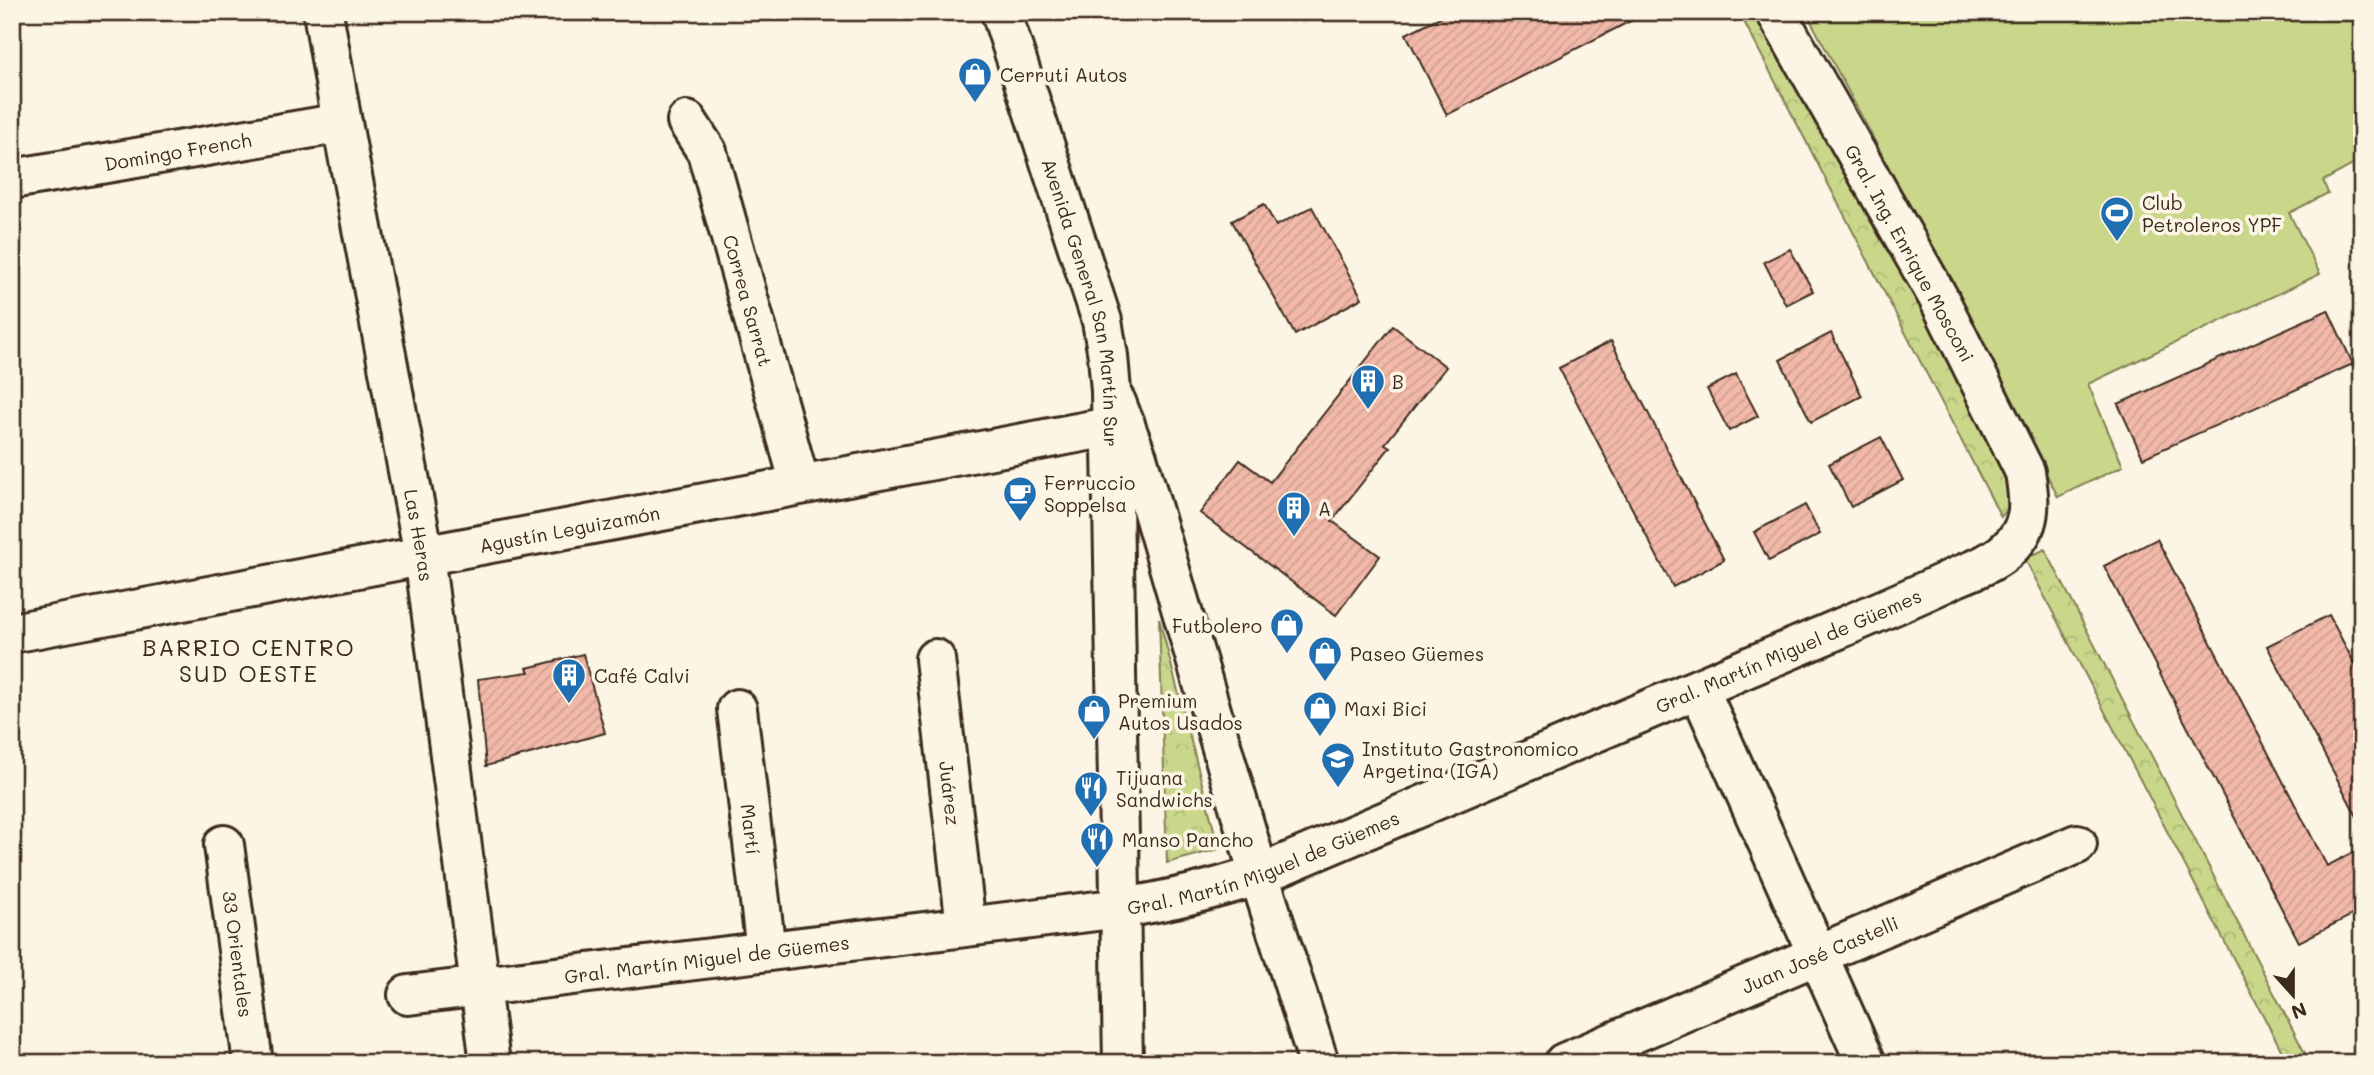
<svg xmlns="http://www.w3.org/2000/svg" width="2374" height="1075" font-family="Mali,sans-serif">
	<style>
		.built { fill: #f9e3d3 }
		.forest { fill: url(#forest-crowns); stroke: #828054; stroke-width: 2 }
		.pitch { fill: #cad78a; stroke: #828054; stroke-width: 2 }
		.building { fill: url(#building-hatch); stroke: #3b2a1e; stroke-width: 2 }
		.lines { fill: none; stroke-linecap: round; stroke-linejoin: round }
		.minor-casing { stroke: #3b2a1e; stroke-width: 44 }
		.major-casing { stroke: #3b2a1e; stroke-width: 44 }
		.minor { stroke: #fcf5e5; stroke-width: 38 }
		.major { stroke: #fcf5e5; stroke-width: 38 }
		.labels { text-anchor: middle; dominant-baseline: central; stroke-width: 7; stroke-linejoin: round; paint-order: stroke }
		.poi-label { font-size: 19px; fill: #3b2a1e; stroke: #fcf5e5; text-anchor: start }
		.street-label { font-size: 19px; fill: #3b2a1e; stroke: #fcf5e5 }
		.quarter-label { font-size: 23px; letter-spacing: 2px; fill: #3b2a1e; stroke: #fcf5e5 }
	</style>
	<defs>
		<pattern id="forest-crowns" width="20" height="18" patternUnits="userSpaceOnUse" patternTransform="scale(1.75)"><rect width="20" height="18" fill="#cad78a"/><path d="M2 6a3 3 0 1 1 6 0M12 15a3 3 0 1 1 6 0" fill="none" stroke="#aeb977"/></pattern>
		<pattern id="building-hatch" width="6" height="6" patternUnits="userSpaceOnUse" patternTransform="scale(1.75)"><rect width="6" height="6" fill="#f2b9a9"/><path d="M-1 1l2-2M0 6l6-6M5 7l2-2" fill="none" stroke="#d09f91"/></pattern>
	</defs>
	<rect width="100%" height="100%" fill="#fcf5e5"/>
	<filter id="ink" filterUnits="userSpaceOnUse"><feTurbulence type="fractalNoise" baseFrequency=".0143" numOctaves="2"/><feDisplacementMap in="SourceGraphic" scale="14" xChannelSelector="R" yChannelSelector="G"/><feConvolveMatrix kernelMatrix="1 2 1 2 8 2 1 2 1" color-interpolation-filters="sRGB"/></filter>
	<g filter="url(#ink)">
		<path class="built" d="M92 1050 94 1063H12Z"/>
		<path class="forest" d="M1739 12H1766L1916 289 2006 469 2011 505 2001 517Z
			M2045 549 2310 1063H2288L2025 559Z
			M1159 618 1219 849 1167 863Z"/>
		<path class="pitch" d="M1806 12H2362V160L2323 181 2328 193 2289 213 2320 274 2088 384 2123 466 2058 497 1965 310Z"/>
		<path class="building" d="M1450 12H1648L1447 115 1406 34Z
			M1264 204 1276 226 1312 207 1362 298 1295 335 1232 221Z
			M1790 249 1813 291 1786 305 1764 262Z
			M2328 310 2353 364 2143 458 2118 404Z
			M1393 326 1446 367 1385 444 1390 447 1332 521 1380 556 1336 615 1200 513 1240 460 1270 482Z
			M1831 333 1862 396 1811 422 1780 360Z
			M1611 341 1724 560 1673 587 1559 368Z
			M1736 374 1758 416 1729 431 1707 389Z
			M1881 437 1903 480 1851 507 1829 464Z
			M1805 505 1820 534 1769 561 1754 532Z
			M2157 539 2327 866 2362 848V910L2299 942 2104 566Z
			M2329 615 2362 678V826L2267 646Z
			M583 654 605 733 486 766 478 679 529 672 527 668Z"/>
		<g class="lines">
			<g class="minor-casing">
				<g id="minor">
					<path id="s1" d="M323 12 342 123 424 555 490 1063"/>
					<path id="s2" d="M687 121 707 152 800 484"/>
					<path id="s3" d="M12 179 342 123"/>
					<path d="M1116 402 1137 457 1259 875 1319 1063"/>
					<path id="s4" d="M12 633 1125 424"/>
					<path id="s5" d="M935 659 966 926"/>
					<path d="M1699 689 1866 1063"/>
					<path id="s6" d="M737 709 766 951"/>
					<path id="s7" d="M224 845 253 1063"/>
					<path id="s8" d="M408 995 1121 908C1169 901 1213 890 1259 875 1444 796 1630 718 1815 639 1862 619 1910 599 1956 577 1973 570 1993 563 2007 550 2033 527 2030 503 2025 472L1938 297 1776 12"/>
					<path id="s9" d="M1564 1063 2077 844"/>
				</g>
			</g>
			<g class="major-casing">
				<g id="major">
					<path id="s10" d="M1001 12 1102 321 1108 356 1111 391 1123 1063"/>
				</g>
			</g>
			<use href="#minor" class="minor"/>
			<use href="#major" class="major"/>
		</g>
	</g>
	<defs>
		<g id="shop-pin" transform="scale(1.75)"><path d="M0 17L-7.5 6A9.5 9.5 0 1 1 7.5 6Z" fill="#1f6fb2" stroke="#fcf5e5"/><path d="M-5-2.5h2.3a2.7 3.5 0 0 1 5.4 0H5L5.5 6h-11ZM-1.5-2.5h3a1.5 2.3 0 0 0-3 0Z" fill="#fff"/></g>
		<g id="stadium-pin" transform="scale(1.75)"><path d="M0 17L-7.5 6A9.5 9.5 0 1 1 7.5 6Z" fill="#1f6fb2" stroke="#fcf5e5"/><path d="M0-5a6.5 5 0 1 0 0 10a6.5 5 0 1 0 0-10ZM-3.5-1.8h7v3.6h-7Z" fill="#fff"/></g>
		<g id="building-pin" transform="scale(1.75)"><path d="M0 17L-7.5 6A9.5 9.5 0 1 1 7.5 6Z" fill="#1f6fb2" stroke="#fcf5e5"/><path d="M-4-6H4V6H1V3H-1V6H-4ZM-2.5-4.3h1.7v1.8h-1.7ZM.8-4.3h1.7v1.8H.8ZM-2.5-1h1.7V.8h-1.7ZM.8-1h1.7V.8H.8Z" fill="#fff"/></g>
		<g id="cafe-pin" transform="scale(1.75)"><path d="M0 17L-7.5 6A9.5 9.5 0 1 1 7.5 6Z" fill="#1f6fb2" stroke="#fcf5e5"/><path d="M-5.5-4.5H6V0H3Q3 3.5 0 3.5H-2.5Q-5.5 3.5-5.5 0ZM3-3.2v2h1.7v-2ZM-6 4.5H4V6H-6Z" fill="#fff"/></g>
		<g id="university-pin" transform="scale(1.75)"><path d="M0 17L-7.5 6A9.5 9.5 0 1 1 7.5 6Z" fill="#1f6fb2" stroke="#fcf5e5"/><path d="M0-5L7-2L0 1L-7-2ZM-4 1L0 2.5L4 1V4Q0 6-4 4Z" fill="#fff"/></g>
		<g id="restaurant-pin" transform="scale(1.75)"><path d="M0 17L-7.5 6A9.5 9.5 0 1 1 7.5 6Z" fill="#1f6fb2" stroke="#fcf5e5"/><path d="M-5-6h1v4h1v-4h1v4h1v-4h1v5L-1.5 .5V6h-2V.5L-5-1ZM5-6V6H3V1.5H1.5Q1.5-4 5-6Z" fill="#fff"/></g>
	</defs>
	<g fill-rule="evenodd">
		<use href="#shop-pin" x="975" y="74"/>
		<use href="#stadium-pin" x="2117" y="213"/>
		<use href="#building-pin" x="1368" y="381"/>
		<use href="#cafe-pin" x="1020" y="493"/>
		<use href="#building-pin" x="1294" y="508"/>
		<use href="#shop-pin" x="1287" y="625"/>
		<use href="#shop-pin" x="1325" y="653"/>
		<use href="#building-pin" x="569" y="675"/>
		<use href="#shop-pin" x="1320" y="708"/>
		<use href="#shop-pin" x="1094" y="711"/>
		<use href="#university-pin" x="1338" y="759"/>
		<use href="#restaurant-pin" x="1091" y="788"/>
		<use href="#restaurant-pin" x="1097" y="839"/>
	</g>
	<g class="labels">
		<g class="poi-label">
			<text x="1000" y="74">Cerruti Autos</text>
			<text x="2142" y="202">Club<tspan x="2142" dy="22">Petroleros YPF</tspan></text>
			<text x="1392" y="381">B</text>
			<text x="1044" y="482">Ferruccio<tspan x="1044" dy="22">Soppelsa</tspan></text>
			<text x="1318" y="508">A</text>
			<text x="1262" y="625" text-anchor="end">Futbolero</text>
			<text x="1350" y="653">Paseo Güemes</text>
			<text x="594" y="675">Café Calvi</text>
			<text x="1118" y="700">Premium<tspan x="1118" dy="22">Autos Usados</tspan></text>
			<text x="1344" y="708">Maxi Bici</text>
			<text x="1362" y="748">Instituto Gastronomico<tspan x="1362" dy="22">Argetina (IGA)</tspan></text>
			<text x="1116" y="777">Tijuana<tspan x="1116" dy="22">Sandwichs</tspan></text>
			<text x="1122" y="839">Manso Pancho</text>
		</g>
		<g class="street-label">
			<text stroke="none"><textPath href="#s3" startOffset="168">Domingo French</textPath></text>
			<text transform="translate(1910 253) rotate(61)">Gral. Ing. Enrique Mosconi</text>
			<text stroke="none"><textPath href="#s2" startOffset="191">Correa Sarrat</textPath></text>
			<text stroke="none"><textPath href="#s10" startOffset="303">Avenida General San Martín Sur</textPath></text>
			<text stroke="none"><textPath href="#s4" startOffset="567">Agustín Leguizamón</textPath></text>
			<text stroke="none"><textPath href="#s1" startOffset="532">Las Heras</textPath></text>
			<text stroke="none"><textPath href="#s8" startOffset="1435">Gral. Martín Miguel de Güemes</textPath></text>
			<text stroke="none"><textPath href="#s5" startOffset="135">Juárez</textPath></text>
			<text stroke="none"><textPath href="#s6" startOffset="121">Martí</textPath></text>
			<text stroke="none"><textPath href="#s8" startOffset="868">Gral. Martín Miguel de Güemes</textPath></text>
			<text stroke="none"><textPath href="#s7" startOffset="110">33 Orientales</textPath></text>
			<text stroke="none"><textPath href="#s9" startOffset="278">Juan José Castelli</textPath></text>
			<text stroke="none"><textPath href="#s8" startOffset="301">Gral. Martín Miguel de Güemes</textPath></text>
		</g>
		<g class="quarter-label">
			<text x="249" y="647">BARRIO CENTRO<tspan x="249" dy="26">SUD OESTE</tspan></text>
		</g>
	</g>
	<rect width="2374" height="1075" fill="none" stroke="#fcf5e5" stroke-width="42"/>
	<rect x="21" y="21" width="2332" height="1033" fill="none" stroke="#3b2a1e" stroke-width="2.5" filter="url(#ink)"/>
	<g transform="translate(2293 995) rotate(159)" stroke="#fcf5e5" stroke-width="5" paint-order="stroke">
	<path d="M0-5L12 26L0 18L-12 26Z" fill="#3b2a1e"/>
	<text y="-10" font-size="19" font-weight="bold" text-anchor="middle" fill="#3b2a1e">N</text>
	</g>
</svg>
